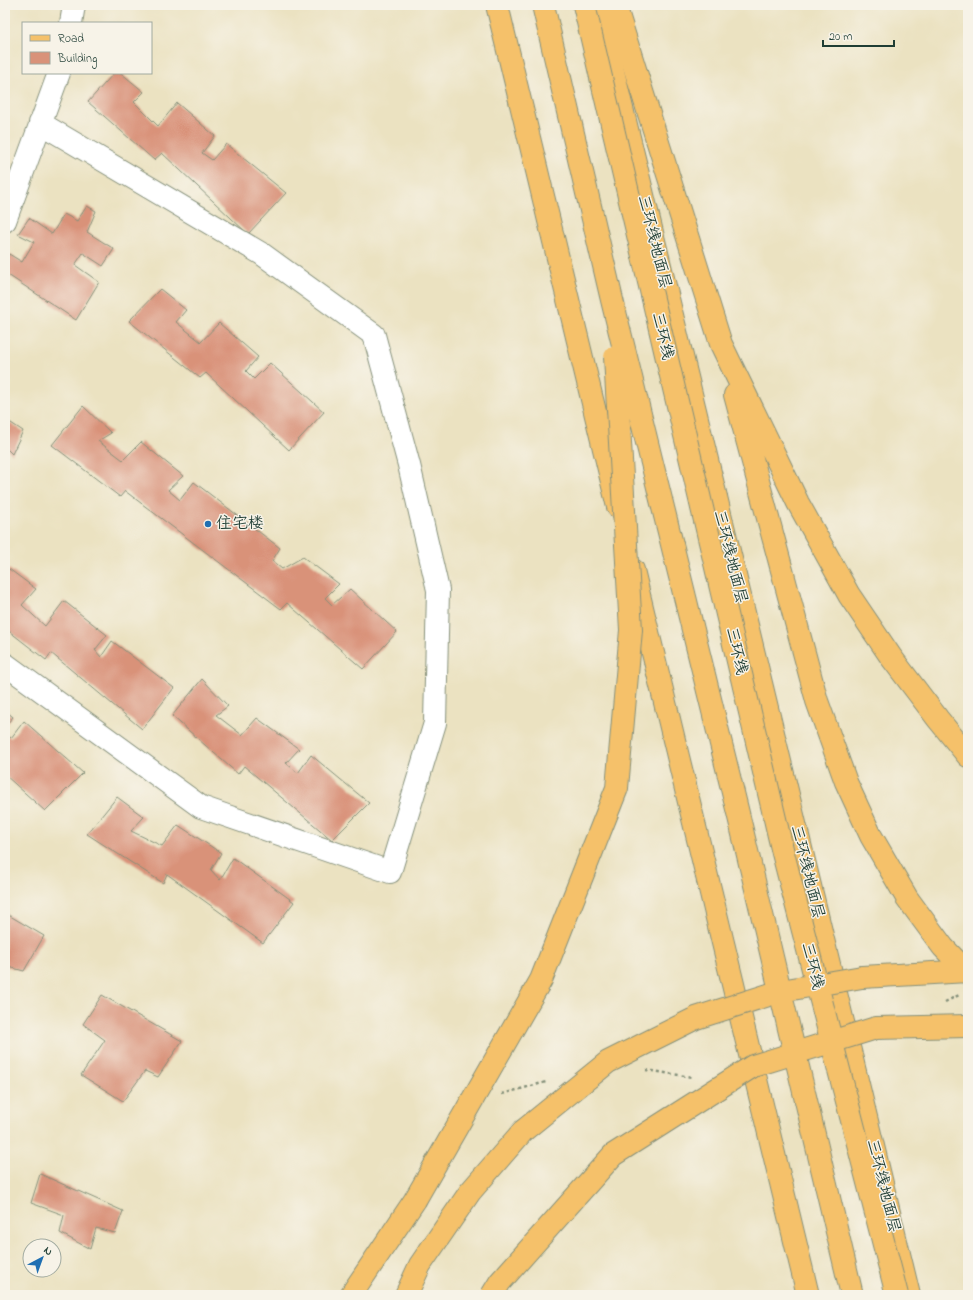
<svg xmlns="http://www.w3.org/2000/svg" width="973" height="1300" font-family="'Indie Flower','LXGW WenKai TC',sans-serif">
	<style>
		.building { fill: #d99279 }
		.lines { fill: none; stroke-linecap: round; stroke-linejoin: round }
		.street-casing { stroke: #85907a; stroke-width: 24 }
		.primary-casing { stroke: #85907a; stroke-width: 24 }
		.highway-casing { stroke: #85907a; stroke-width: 24 }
		.path { stroke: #85907a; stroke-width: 2.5; stroke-dasharray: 3 3; stroke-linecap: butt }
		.street { stroke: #fff; stroke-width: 22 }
		.primary { stroke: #f5c16b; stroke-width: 22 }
		.highway { stroke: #f5c16b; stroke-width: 22 }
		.highway-bridge-casing { stroke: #85907a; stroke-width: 24; stroke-linecap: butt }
		.highway-bridge { stroke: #f5c16b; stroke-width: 22 }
		.poi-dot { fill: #1f6fb2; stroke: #f7f3e8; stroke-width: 1.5 }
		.labels { text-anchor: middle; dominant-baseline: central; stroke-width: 3; stroke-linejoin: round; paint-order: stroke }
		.street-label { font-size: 16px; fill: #1f3d34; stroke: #f7f3e8 }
		.poi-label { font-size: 16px; fill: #1f3d34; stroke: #f7f3e8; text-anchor: start }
	</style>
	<rect width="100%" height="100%" fill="#f7f3e8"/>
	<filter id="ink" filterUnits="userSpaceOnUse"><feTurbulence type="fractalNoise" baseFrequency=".025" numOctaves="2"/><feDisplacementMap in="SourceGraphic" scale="8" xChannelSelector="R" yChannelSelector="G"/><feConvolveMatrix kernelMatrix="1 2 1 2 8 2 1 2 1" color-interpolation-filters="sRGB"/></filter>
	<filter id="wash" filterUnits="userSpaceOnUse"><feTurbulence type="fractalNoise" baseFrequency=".012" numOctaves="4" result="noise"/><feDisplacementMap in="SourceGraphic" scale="16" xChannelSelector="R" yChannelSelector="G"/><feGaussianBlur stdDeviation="0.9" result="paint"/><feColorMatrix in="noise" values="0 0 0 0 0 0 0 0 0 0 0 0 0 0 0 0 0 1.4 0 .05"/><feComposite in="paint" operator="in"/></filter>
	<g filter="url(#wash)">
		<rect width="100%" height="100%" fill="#ebe2c1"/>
		<g id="blocks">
			<path class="building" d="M114 73H121L144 92 134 102 158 126 177 103 215 136 202 153 212 160 226 144 286 193 248 234 162 153 154 160 88 102Z
				M87 206 96 211 87 232 114 249 103 266 83 253 75 265 99 282 76 320 5 273V261L9 254 22 262 34 242 18 234 29 218 52 234 64 214 77 221Z
				M160 289 186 310 176 322 201 342 219 323 258 357 246 371 254 379 270 363 324 412 289 450 206 373 200 378 129 321Z
				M83 406 111 433 98 441 123 460 141 442 183 476 168 490 180 500 194 482 280 548 272 561 282 569 303 557 339 584 325 598 332 605 350 589 397 632 363 669 287 603 281 609 125 491 120 497 52 445Z
				M5 419 23 431 12 454 5 447Z
				M9 569 36 589 22 605 45 626 64 601 107 635 95 650 101 657 112 641 174 688 142 729 51 653 46 660 5 628V574Z
				M202 679 228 706 216 715 242 735 257 718 299 749 286 763 298 773 311 755 369 803 332 840 244 766 238 774 172 716Z
				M5 710 13 717 5 726Z
				M24 721 83 773 45 811 5 775V734L11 738Z
				M117 797 144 817 131 831 162 846 178 825 221 853 211 870 220 880 233 858 294 902 263 943 167 874 163 883 87 834Z
				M5 913 44 936 24 971 5 966Z
				M102 995 182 1041 158 1077 145 1071 123 1101 81 1075 105 1040 83 1024Z
				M40 1174 123 1211 115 1233 96 1228 90 1249 60 1233 64 1215 31 1203Z"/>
		</g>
	</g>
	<g filter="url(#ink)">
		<use href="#blocks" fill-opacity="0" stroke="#85907a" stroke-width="1"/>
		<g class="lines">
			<g class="street-casing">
				<path id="street" d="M71 23 74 5
					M5 221 59 73
					M5 664 201 807 390 872 435 723 438 590 409 465 374 335 262 254 40 123"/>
			</g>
			<g class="primary-casing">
				<path id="primary" d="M497 5 618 507
					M597 5 909 1295
					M633 570 808 1295"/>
			</g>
			<g class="highway-casing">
				<path id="highway" d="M615 5 721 344 798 503 849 595 891 657 938 719 968 756
					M735 395 817 701 846 782 871 836 907 898 943 947 968 973
					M862 977 968 971
					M351 1295 415 1200
					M406 1295 420 1265 470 1192 523 1131"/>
			</g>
			<path class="path" d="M945 1002 959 995
				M646 1070 692 1077
				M502 1094 546 1082"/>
			<use href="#street" class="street"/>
			<use href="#primary" class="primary"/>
			<use href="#highway" class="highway"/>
			<g class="highway-bridge-casing">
				<path id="highway-bridge" d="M543 5 612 300 738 813 852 1295
					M584 5 783 853 897 1295
					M523 1131 608 1062 696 1018 781 991 862 977
					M415 1200 541 980 617 788 631 630 615 357
					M492 1295 500 1282 613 1155 753 1066 876 1028 968 1026"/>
			</g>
			<use href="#highway-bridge" class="highway-bridge"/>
		</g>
	</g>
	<circle class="poi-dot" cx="208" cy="524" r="4"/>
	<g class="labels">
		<g class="street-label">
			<text transform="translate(654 242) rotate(76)">三环线地面层</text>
			<text transform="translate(662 336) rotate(77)">三环线</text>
			<text transform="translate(730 557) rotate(76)">三环线地面层</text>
			<text transform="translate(736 651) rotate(77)">三环线</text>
			<text transform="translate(807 872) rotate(76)">三环线地面层</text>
			<text transform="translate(812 966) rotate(76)">三环线</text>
			<text transform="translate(883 1186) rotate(76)">三环线地面层</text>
		</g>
		<g class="poi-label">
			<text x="216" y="524">住宅楼</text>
		</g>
	</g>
	<rect width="973" height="1300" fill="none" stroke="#f7f3e8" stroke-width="20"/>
	<rect x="22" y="22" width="130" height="52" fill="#f7f3e8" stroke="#a1aaa0"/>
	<rect x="30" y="35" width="20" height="6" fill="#f5c16b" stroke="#a1aaa0"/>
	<text x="58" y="42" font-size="12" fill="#1f3d34">Road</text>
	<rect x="30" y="52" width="20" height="12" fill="#d99279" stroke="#a1aaa0"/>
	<text x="58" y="62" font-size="12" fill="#1f3d34">Building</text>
	<g transform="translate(42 1258) rotate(41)"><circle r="19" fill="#f7f3e8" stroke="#a1aaa0"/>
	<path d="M0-3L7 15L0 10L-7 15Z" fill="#1f6fb2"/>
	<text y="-6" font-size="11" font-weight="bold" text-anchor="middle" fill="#1f3d34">N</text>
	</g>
	<path d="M823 40v6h71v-6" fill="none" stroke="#1f3d34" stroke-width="2"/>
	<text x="829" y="40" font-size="12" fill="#1f3d34" stroke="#f7f3e8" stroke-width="3" paint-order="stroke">20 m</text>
</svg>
